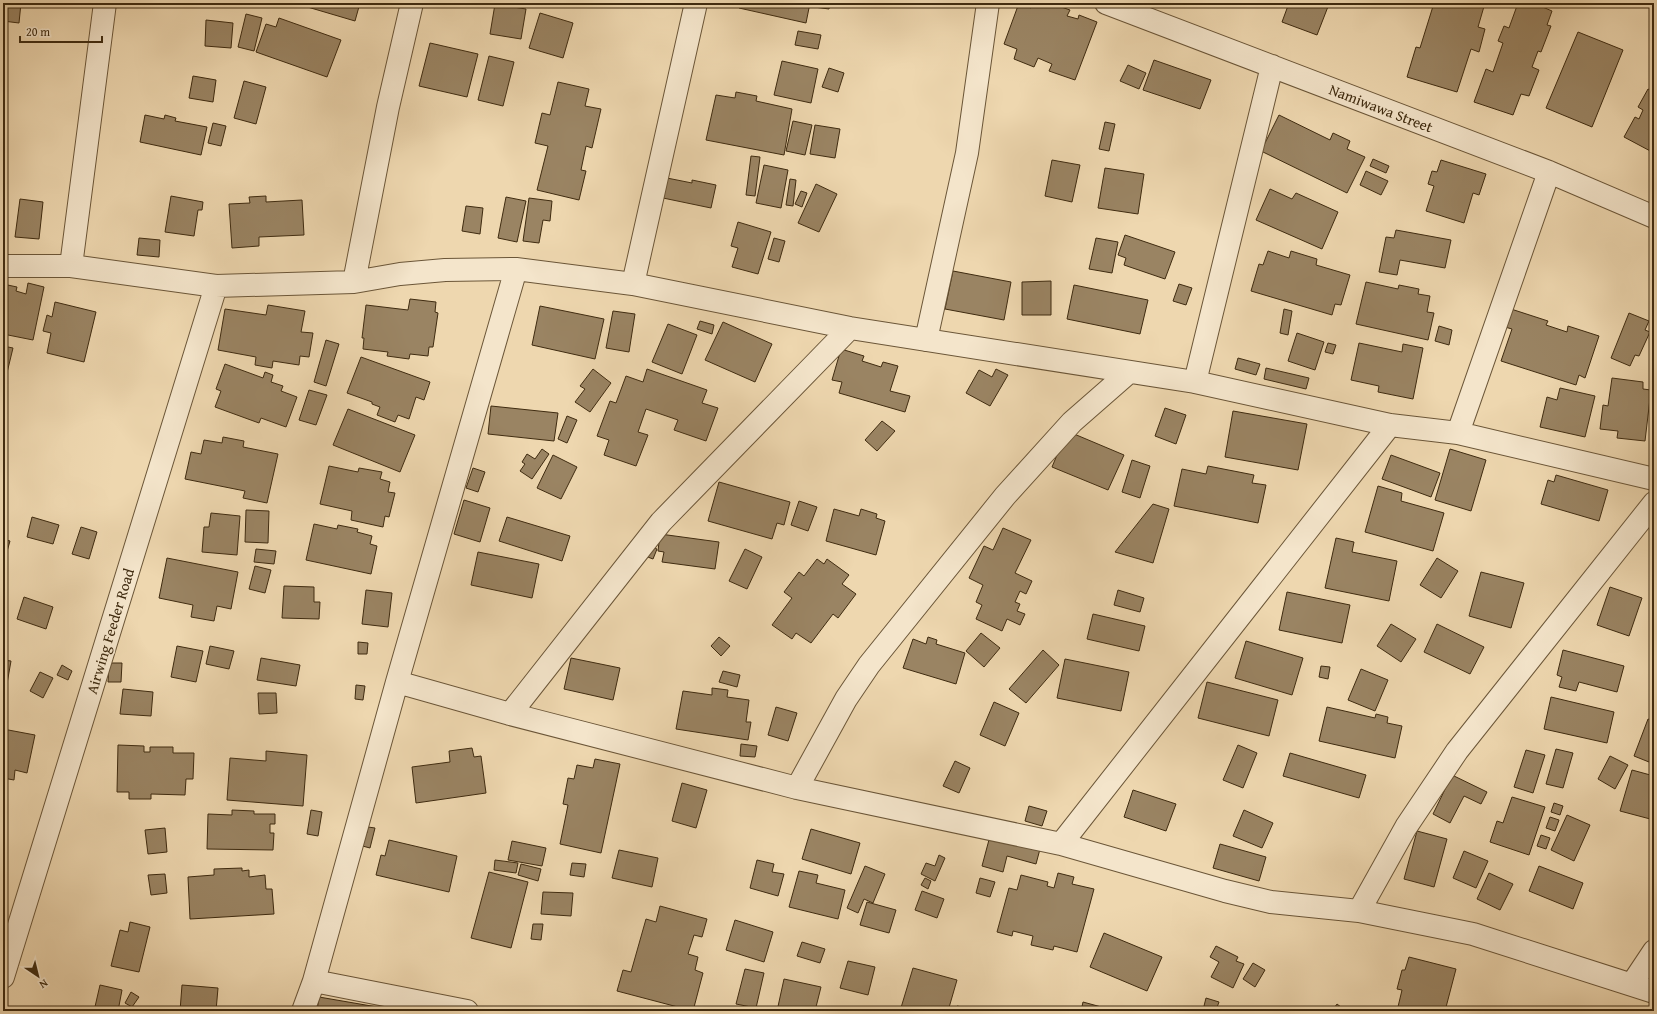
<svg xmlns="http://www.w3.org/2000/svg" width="1657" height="1014" font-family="'Gentium Book Plus',serif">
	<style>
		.building { fill: #9a8463; stroke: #3f2b10 }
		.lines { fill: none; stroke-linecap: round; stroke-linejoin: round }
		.minor-casing { stroke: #6b5638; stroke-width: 24 }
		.minor { stroke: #f4e5cb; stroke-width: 22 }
		.labels { text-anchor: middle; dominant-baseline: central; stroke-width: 3.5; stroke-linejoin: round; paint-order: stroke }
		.street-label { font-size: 15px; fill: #3f2b10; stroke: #f4e5cb }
	</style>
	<rect width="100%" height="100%" fill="#eed7af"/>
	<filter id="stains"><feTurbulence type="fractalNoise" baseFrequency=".005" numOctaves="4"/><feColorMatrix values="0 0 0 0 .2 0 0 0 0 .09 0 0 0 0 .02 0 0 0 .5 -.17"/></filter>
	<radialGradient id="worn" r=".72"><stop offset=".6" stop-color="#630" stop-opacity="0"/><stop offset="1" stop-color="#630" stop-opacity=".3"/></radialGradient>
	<path class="building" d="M3 3H21L19 23 3 21Z
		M294 3H360L355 21Z
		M629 3H648L647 7Z
		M740 3H810L806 23 739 8Z
		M814 3H830L829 9 814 7Z
		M1019 3 1031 8 1033 3H1050L1070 10 1067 16 1078 19 1079 15 1097 22 1075 80 1049 71 1052 64 1038 58 1034 67 1014 59 1017 49 1004 44Z
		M1241 3H1255L1253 7Z
		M1289 3H1337L1336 6 1329 4 1317 35 1282 22Z
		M1434 3H1485L1478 27 1485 29 1479 52 1471 49 1457 92 1407 77 1416 47 1420 48Z
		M1518 3H1538V5L1552 11 1547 25 1551 26 1541 52 1538 51 1532 67 1539 70 1529 96 1521 94 1513 115 1474 102 1486 69 1493 72 1503 43 1498 41 1504 26 1509 28Z
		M495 4 526 9 521 39 490 34Z
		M540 13 573 23 563 58 529 48Z
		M246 14 262 18 254 51 238 47Z
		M279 18 341 40 327 77 256 52 266 24 276 27Z
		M206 20 233 23 231 48 205 46Z
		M798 31 821 35 818 49 795 45Z
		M1578 32 1623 50 1592 127 1546 108Z
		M430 43 478 54 467 97 419 86Z
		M489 56 514 62 503 106 478 100Z
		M1154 60 1211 80 1200 109 1143 90Z
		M782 61 818 69 811 103 774 95Z
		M1128 65 1146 73 1139 89 1120 81Z
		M829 68 844 73 838 92 822 87Z
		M193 76 216 80 213 102 189 98Z
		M244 81 266 87 256 124 234 118Z
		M558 82 589 89 585 106 601 109 592 148 586 146 581 170 586 171 579 200 537 190 548 146 535 143 542 113 550 115Z
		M1654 88V153L1624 137 1635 117 1639 119 1643 110 1638 107 1648 89 1652 91Z
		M736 92 757 96 756 101 792 109 784 155 706 140 716 95 735 98Z
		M145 115 164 119 165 115 176 118 175 121 207 127 201 155 140 142Z
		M1279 115 1330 140 1333 133 1350 141 1347 149 1365 157 1347 193 1261 151Z
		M793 121 812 125 805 155 786 151Z
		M1105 122 1115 124 1109 151 1099 149Z
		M213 123 226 126 221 146 208 143Z
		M815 125 840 129 835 158 810 154Z
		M751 156 760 157 755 196 746 195Z
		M1373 159 1389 166 1386 173 1370 166Z
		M1052 160 1080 165 1072 202 1045 196Z
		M1441 160 1486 174 1479 195 1473 193 1464 223 1426 211 1434 186 1428 184 1432 171 1437 172Z
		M764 165 788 170 781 208 756 203Z
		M1105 168 1144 174 1138 214 1098 208Z
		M1366 171 1388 181 1381 195 1360 185Z
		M667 178 692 183V180L716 185 711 208 663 198Z
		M790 179 796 180 793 206 786 205Z
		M816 184 837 194 819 232 798 223Z
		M1270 189 1292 199 1296 193 1338 212 1322 249 1256 220Z
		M801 191 807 193 802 207 795 204Z
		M171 196 203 202 202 210H198L194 236 165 232Z
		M266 196V202L302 200 304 235 259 237V246L232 248 229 204 250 203 249 197Z
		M506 197 526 201 517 242 498 238Z
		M529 198 552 201 550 221 543 220 539 243 523 241Z
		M20 199 43 202 39 239 15 237Z
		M466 206 483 208 480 234 462 231Z
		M738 222 771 232 758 274 732 267 738 248 731 246Z
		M1396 230 1451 240 1445 268 1400 260 1397 275 1379 272 1386 237 1394 238Z
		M1125 235 1175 252 1165 279 1124 265 1126 258 1118 255Z
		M139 238 160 240 159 257 137 255Z
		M774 238 785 241 779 262 768 259Z
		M1096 238 1118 242 1112 273 1089 269Z
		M1268 251 1289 258 1291 251 1317 259 1316 265 1350 275 1341 305 1335 304 1332 315 1251 291 1259 264 1263 265Z
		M953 271 1011 282 1004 320 945 309Z
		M1051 281V315H1022V282Z
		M1366 282 1398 289 1399 285 1419 289 1418 294 1430 296 1427 312 1434 313 1428 340 1356 324Z
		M28 283 44 287 33 340 3 334V284L17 287 16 291 26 294Z
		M1179 284 1192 288 1186 305 1173 301Z
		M1074 285 1148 300 1140 334 1067 319Z
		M410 299 436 302 435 312 438 313 433 347H429L428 356 410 354 409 359 387 356 388 352 363 349 364 338H362L366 305 408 310Z
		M55 302 96 312 84 362 47 353 51 333 43 331 47 315 52 317Z
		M268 305 305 311 301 332 313 333 309 357 300 356 299 365 273 361 272 368 255 365 256 357 218 350 225 309 266 315Z
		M540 306 604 319 595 359 532 345Z
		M1284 309 1292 311 1288 335 1280 333Z
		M1511 309 1548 321 1546 325 1567 332 1568 326 1599 336 1585 378 1579 375 1576 385 1501 361 1512 329 1505 327Z
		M613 311 635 314 629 352 606 348Z
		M1629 313 1649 321 1645 330 1650 332 1639 356 1635 355 1630 366 1611 358Z
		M700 321 714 325 712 334 697 329Z
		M723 322 772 344 755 382 705 360Z
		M668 324 697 335 682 374 652 362Z
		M1439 326 1452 330 1449 345 1435 341Z
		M1297 333 1324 342 1315 370 1288 361Z
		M326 340 339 344 326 386 314 382Z
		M1328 343 1336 345 1333 354 1325 352Z
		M1359 343 1402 352 1403 344 1423 348 1413 399 1378 392 1379 386 1351 380Z
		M3 346 13 348 5 381H3Z
		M841 349 864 356 862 361 881 367 883 362 898 366 890 391 910 396 905 412 839 393 842 382 832 380Z
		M361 357 430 382 424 400 416 397 409 419 398 415 395 422 377 415 380 407 372 404V402L347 393Z
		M1238 358 1260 364 1256 375 1235 369Z
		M225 364 263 378 265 372 273 375 271 382 283 386 281 391 297 397 286 427 261 418 259 423 215 407 221 391 216 389Z
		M1266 368 1309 378 1306 389 1264 379Z
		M593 369 611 383 590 412 575 402 585 389 580 386Z
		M647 369 707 390 702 403 718 408 706 441 674 430 678 420 646 409 638 432 648 435 636 466 604 455 609 440 597 436 610 401 616 403 626 376 643 382Z
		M996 369 1008 375 990 406 966 393 979 370 992 377Z
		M1612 378 1643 382V389L1651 390 1645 441 1617 438 1618 431 1600 429 1603 405 1608 406Z
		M1560 388 1595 396 1585 437 1540 427 1547 397 1557 400Z
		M309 390 327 395 316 425 299 420Z
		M491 406 558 413 554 441 488 434Z
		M1165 408 1186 415 1176 444 1155 436Z
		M348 409 415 435 400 472 333 445Z
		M1233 411 1307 424 1298 470 1225 457Z
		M567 416 577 420 567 443 558 439Z
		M882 421 895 431 877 451 865 440Z
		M1067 431 1124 455 1108 490 1052 467Z
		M223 437 244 441 243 447 278 454 267 503 243 498 245 491 185 479 191 452 201 454 204 440 222 443Z
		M542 449 549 454 532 479 520 471 525 464 522 462 527 454 535 459Z
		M1450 449 1486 460 1471 511 1435 500Z
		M553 455 577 467 561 499 537 488Z
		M1391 455 1440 473 1431 497 1382 479Z
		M1132 460 1150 466 1140 498 1122 492Z
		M329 466 358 472 359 468 382 472 380 479 390 482 388 492 395 493 389 517 385 516 383 527 351 520 352 511 320 504Z
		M1208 466 1254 475 1252 483 1266 485 1258 523 1174 506 1182 469 1206 474Z
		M473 468 485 472 478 492 466 488Z
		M1556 475 1608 490 1599 521 1541 504 1548 480 1554 482Z
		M719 482 790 502 784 525 777 523 772 539 708 521Z
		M1378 486 1402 493 1401 501 1444 513 1433 551 1365 532Z
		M464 500 490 508 480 542 454 534Z
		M799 501 817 507 808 531 791 525Z
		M1153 504 1169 509 1153 563 1115 552Z
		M834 509 859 516 861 509 877 514 876 518 885 521 876 555 826 541Z
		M246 510 269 511 268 543 245 542Z
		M211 513 240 516 237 555 202 552 204 527H209Z
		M32 517 59 525 53 544 27 537Z
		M507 517 570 536 562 561 499 541Z
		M314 524 337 529 338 525 358 529 357 532 372 536 370 544 377 546 371 574 306 560Z
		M81 527 97 532 89 559 72 554Z
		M1003 528 1031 540 1015 573 1032 581 1026 594 1020 591 1015 602 1020 604 1017 611 1025 614 1020 625 1007 619 1002 631 976 619 982 605 976 602 983 585 969 578 984 546 993 550Z
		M660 534 719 542 715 569 662 562 664 552 658 551Z
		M1336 538 1354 542 1352 552 1397 561 1389 601 1325 588Z
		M3 539 10 541 3 565Z
		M644 544 657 549 653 559 640 554Z
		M256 549 276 551 274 564 254 562Z
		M745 549 762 557 747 589 729 581Z
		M478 552 539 564 532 598 471 585Z
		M167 558 238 572 231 609 217 606 214 621 191 617 193 605 159 598Z
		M1437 558 1458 571 1441 598 1420 585Z
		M817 559 824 564 827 559 849 575 842 584 856 594 838 618 833 614 811 643 796 633 792 639 772 625 792 598 784 592 799 572 804 576Z
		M255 566 271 570 265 593 249 589Z
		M1481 572 1524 583 1511 628 1469 616Z
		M284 586 314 587V602H320L319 619 282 618Z
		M1610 587 1642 598 1629 636 1597 625Z
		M366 590 392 593 388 627 362 624Z
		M1118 590 1144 598 1140 612 1114 605Z
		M1287 592 1350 605 1342 643 1279 630Z
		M24 597 53 607 46 629 17 619Z
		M1093 614 1145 626 1139 651 1087 639Z
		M1391 624 1416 639 1401 662 1377 646Z
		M1437 624 1484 647 1470 674 1424 652Z
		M981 633 1000 648 984 667 966 651Z
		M719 637 730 646 721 656 711 646Z
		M928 637 937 640 936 644 965 653 956 684 903 668 913 639 926 644Z
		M1246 641 1303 658 1292 695 1235 678Z
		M358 642 368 643 367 654H358Z
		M177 646 203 651 196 682 171 677Z
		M210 646 234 651 229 669 206 664Z
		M1043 650 1059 665 1026 703 1009 689Z
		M1563 650 1624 666 1617 692 1579 682 1576 691 1559 687 1562 677 1557 675Z
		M261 658 300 665 296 686 257 680Z
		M571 658 620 668 613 700 564 689Z
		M1065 659 1129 672 1121 711 1057 698Z
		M3 660 11 661 5 695 3 694Z
		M109 663H122L121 682H108Z
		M62 665 72 671 68 680 57 675Z
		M1321 666 1330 667 1328 679 1319 677Z
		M1361 669 1388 680 1375 711 1348 700Z
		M723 671 740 675 737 687 719 682Z
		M40 672 53 678 43 698 30 691Z
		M1207 682 1278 700 1269 736 1198 718Z
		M356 685 365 686 363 700 355 699Z
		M712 688 728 690 727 697 749 700 746 722H751L748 740 676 729 683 691 712 695Z
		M123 689 153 692 151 716 120 714Z
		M258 693H276L277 713 259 714Z
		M1551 697 1614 712 1607 743 1544 729Z
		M994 702 1019 713 1005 746 980 735Z
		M776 707 797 713 788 741 768 735Z
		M1327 707 1375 718 1376 714 1388 717 1387 723 1402 726 1395 758 1319 741Z
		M1648 719 1654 721V764L1634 756Z
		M3 729 35 735 27 773 15 770 14 780 3 778Z
		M741 744 757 746 755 757 740 756Z
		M118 745 144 746V752H150V747H173V753H194L193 779H186L185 795 151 794V799H129V792H117Z
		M1238 745 1257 753 1243 788 1223 780Z
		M472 748 474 757 481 756 486 793 416 803 412 767 450 762 449 751Z
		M1556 749 1573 753 1563 788 1546 784Z
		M1526 750 1545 755 1533 793 1514 787Z
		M266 751 307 755 303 806 227 800 230 758 266 761Z
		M1290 753 1366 775 1359 798 1283 776Z
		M1610 756 1628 765 1615 789 1598 779Z
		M595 759 620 764 601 853 560 844 568 805 563 804 568 778 574 779 577 765 593 768Z
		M955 761 970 768 959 793 943 786Z
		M1632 770 1654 776V820L1620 811Z
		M1452 775 1487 792 1481 804 1464 796 1450 823 1433 814Z
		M682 783 707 790 696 828 672 821Z
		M1133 790 1176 804 1166 831 1124 817Z
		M1512 797 1545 807 1529 855 1490 842 1497 821 1503 823Z
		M1554 803 1563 806 1560 815 1551 812Z
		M1029 806 1047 811 1042 826 1025 821Z
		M232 810 254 811V814H275V824H270V833H274L273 850 207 849 208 814 232 815Z
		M311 810 322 812 318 836 307 834Z
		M1244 810 1273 823 1262 848 1233 836Z
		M1567 815 1590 825 1574 861 1551 850Z
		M1550 817 1559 820 1555 831 1546 828Z
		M368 827 375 828 370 848 355 844 363 832 367 833Z
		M165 828 167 852 148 854 145 830Z
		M811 829 860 843 851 874 802 859Z
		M1417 831 1447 839 1434 887 1404 879Z
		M1541 835 1550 838 1546 849 1537 846Z
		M990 836 1040 849 1036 864 1007 856 1003 872 982 866Z
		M389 840 457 856 449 892 376 875 381 855 385 856Z
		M512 841 546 848 542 866 508 860Z
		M1220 844 1266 857 1259 881 1213 868Z
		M619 850 658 858 652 887 612 878Z
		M1464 851 1488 861 1476 888 1453 878Z
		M939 855 945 858 935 881 921 874 926 863 935 866Z
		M495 860 518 863 516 873 494 870Z
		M757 860 774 864 772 872 784 874 778 896 750 888Z
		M572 863 586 864 584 877 570 875Z
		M521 864 541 869 538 881 518 875Z
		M865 866 885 874 873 903 864 899 858 913 847 908Z
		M1539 866 1583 883 1573 909 1529 891Z
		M242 868V871L249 870V877L265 875 266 889H272L274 914 190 919 188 877 214 875V869Z
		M799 871 818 875 816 883 845 890 838 919 789 907Z
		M489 872 528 882 511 948 471 938Z
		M1058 873 1074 877 1072 884 1094 889 1077 952 1054 946 1053 950 1031 945 1033 936 1013 931 1012 936 997 932 1009 888 1017 890 1021 875 1048 882 1047 886 1054 888Z
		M1489 873 1513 884 1500 910 1477 899Z
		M165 874 167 893 151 895 148 875Z
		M925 878 931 881 928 889 921 885Z
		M980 878 995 882 990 897 976 893Z
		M922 891 944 899 937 918 915 910Z
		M543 892 573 893 571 916 541 914Z
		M867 902 896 910 889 933 860 925Z
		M660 906 707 919 702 937 694 935 688 954 698 957 695 970 703 973 693 1011 617 991 623 970 631 972 646 919 656 922Z
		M735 920 773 932 764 962 726 950Z
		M130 922 150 927 139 972 111 966 120 930 128 932Z
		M533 924H543L541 940 531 939Z
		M1104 933 1162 957 1147 991 1090 967Z
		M802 942 825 949 820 963 797 956Z
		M1216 946 1238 957 1236 961 1244 964 1233 988 1211 977 1219 962 1210 957Z
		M1409 957 1456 969 1445 1011H1397L1402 990 1397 989 1402 970H1405Z
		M848 961 875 967 868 995 840 988Z
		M1253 963 1265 970 1255 987 1243 979Z
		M913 968 957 980 948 1011H900Z
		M745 969 764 973 756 1008 736 1004Z
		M784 979 821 987 815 1011H777Z
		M100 985 122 990 118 1011H94Z
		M182 985 218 988 216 1011H180Z
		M131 992 139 997 132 1007 125 1003Z
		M319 997 383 1008V1011H317Z
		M1206 998 1219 1002 1216 1010 1204 1006Z
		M1083 1002 1116 1011H1081Z
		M1337 1004 1346 1011H1332Z
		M957 1006 984 1011H957Z"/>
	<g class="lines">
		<g class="minor-casing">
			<path id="minor" d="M1106 3 1549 172 1654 217
				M3 266H71L216 286 354 282 400 274 445 270 516 269 633 284 850 328 1195 382 1390 425 1458 433 1654 479
				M71 266 105 3
				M354 282 388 107 412 3
				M633 284 696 3
				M926 340 967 153 988 3
				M1195 382 1272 66
				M1458 433 1549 172
				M397 682 510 714 797 788 1061 844 1225 891 1271 902 1359 911 1473 934 1654 992
				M510 714 661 522 850 328
				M797 788 846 699 869 665 1005 496 1072 422 1128 373
				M1061 844 1390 425
				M1359 911 1406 827 1457 751 1654 503
				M3 977 216 286
				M314 981 467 1011
				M1632 984 1654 951
				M303 1011 314 981 397 682 516 269"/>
		</g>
		<use href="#minor" class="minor"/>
	</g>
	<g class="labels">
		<g class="street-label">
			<text transform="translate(1381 108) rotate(21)">Namiwawa Street</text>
			<text transform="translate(110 631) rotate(-73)">Airwing Feeder Road</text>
		</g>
	</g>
	<rect width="1657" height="1014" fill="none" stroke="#eed7af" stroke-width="16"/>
	<rect x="4" y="4" width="1649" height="1006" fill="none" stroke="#3f2b10" stroke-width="2"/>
	<rect x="8" y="8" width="1641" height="998" fill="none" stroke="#3f2b10"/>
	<g transform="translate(38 976) rotate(145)" stroke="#f4e5cb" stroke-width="3" paint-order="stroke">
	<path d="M0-3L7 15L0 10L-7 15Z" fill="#3f2b10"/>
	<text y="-6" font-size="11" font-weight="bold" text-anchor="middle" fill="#3f2b10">N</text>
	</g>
	<path d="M20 36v6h82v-6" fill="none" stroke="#3f2b10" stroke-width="2"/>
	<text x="26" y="36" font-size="12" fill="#3f2b10" stroke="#f4e5cb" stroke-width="3" paint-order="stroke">20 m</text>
	<rect width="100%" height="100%" filter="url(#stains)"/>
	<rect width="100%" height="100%" fill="url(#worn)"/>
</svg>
